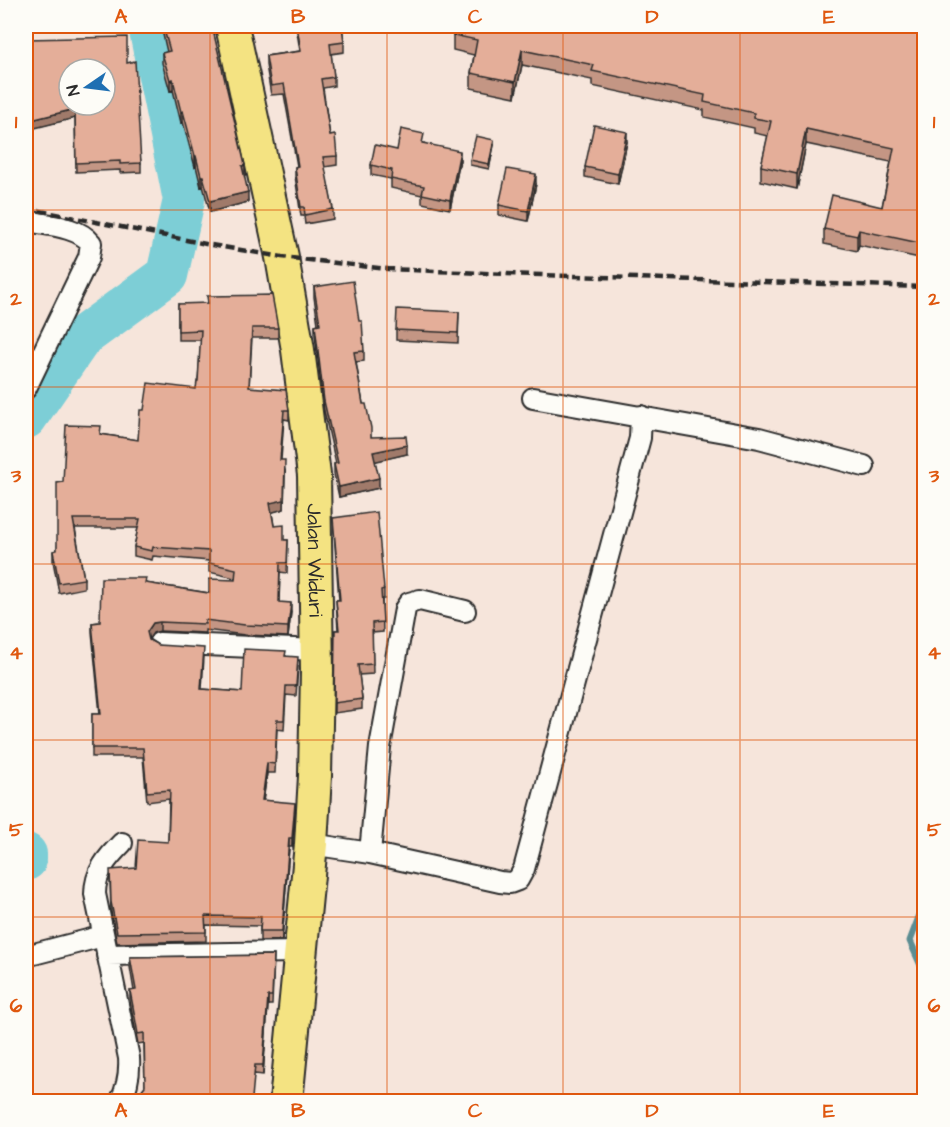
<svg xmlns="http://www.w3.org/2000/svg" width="950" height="1127" font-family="'Architects Daughter',sans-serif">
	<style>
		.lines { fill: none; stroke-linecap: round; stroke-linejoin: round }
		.stream { stroke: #5c8d92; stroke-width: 7 }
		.river { stroke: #7dced6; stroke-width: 42 }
		.minor-casing { stroke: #2b2b2b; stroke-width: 24 }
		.primary-casing { stroke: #2b2b2b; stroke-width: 36 }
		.minor { stroke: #fdfcf7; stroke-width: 20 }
		.primary { stroke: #f4e382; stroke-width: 32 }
		.rail { stroke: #2b2b2b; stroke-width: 4.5; stroke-dasharray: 9 4.5; stroke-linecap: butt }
		.wall { fill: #c49684; stroke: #2b2b2b; stroke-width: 1.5 }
		.shaded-wall { fill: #a07a6b; stroke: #2b2b2b; stroke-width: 1.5 }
		.building { fill: #e4ae99; stroke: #2b2b2b; stroke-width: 1.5; fill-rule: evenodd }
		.grid { fill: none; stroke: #df570e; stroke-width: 1.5; stroke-opacity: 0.55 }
		.labels { text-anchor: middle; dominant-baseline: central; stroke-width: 6; stroke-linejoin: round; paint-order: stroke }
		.street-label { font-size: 21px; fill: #2b2b2b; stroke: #fdfcf7 }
		.neatline { fill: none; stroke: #df570e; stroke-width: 2 }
		.grid-label { font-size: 20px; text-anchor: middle; font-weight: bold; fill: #df570e }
	</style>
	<rect width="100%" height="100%" fill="#f6e5db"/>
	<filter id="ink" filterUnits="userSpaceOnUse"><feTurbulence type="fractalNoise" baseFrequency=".0167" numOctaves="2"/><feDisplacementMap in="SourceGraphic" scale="12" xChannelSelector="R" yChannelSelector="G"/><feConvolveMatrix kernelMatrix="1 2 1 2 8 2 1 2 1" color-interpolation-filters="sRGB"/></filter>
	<g filter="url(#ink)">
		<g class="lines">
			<path class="stream" d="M924 904 910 941 924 972"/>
			<path class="river" d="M26 418 81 338 167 275 184 200 149 26
				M26 854V860"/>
			<g class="minor-casing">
				<path id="minor" d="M26 221C46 225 78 226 91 243L89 257 26 388
					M533 398 759 438 864 466
					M159 643 317 650
					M311 844 370 853 500 882 510 883 518 880 524 869 640 438 641 416
					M370 853 380 747 405 609 409 603 420 600 465 611
					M107 955 299 952
					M26 956 103 936
					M120 1102C128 1087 130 1074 129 1058L95 894C95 872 107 858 122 843"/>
			</g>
			<g class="primary-casing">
				<g id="primary">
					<path id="s1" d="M232 26 282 257 298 350 314 475 317 671 315 776 311 844 286 1102"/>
				</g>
			</g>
			<use href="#minor" class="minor"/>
			<use href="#primary" class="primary"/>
			<path class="rail" d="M26 208 211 245 282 257 388 269 507 274 924 287"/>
		</g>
		<path class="wall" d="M161 26H212L245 176H244L248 202 210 212 203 186 201 187 196 166 195 167 183 122 181 123 173 90 170 91 162 63V53L167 52Z
			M296 26H342L344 42V52L331 54 334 77V86L323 88 330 136 337 156V165L324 167 333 209V219L305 224 304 216H301L295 176V167L297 166 284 94 271 95 266 65V56L300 51Z
			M924 26V259L859 245 857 251 824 244V229L882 207 891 162 806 144 797 189 761 181V166L768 136 754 133V128L704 117V110L592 86V80L522 65 515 97 471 88V73L474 55 453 50V35Z
			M26 39 127 63 141 163V172L120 173V170L76 172 75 118 28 129 29 145H26Z
			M627 142 618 184 585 177V167Z
			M424 143 460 160 450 209 422 203V195L391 188V179L371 175V165L397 150Z
			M494 145 489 169 470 165V160Z
			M536 184 528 221 499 215V205Z
			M314 287 364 351V361L356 362 363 404 371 437 407 454 375 461 379 488 339 497 334 474V464H336L324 411 315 335V325L318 324 314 297Z
			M178 304 278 328V338H252L249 387 289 410V420L284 419 281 460 285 470 284 509 272 512 274 526 284 540H288L287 573 280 572 279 602 291 612 288 637 245 635 205 630V633L160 631 153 633 149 639 158 645 204 657 202 689 242 692 286 656 298 666 296 696 286 695 284 730 277 729 275 773H267L263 800 295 813 292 847H289L282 940 260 941V926L206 925V941L117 943 111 912 110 880 136 868 168 842 169 799 147 802 143 757H92V714H100L92 632V623L100 622 146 583 209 593 235 580V578L209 572V561L153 556 152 560 134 556V547L138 528H75L84 579V588L59 593 53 561V551L57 550 63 482 100 434 138 440 144 410 196 389 198 381 201 340H178Z
			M459 312 458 343 396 340V330Z
			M333 518 384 589V599H382L383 632 372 633 373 674 359 675 362 699V709L334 713 335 630H338L336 600H339Z
			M274 955 272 1005H268L263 1075 255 1074 136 1101V1097L145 1086 144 1043 138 1044 130 1001V991H134L130 967V957Z"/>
		<path class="shaded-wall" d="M522 50V65L515 97V82Z
			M173 79V90L170 91V80Z
			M75 109V118L27 130V121Z
			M183 111V122L181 123V112Z
			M806 129V144L797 189V174Z
			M627 132V142L618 184V174Z
			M494 140V145L489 169V164Z
			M460 151V160L450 209V200Z
			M195 156H196V166L195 167Z
			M245 165V176L242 177V166Z
			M536 174V184L528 221V211Z
			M201 176H203V186L201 187Z
			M248 192V202L210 212V201Z
			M859 230V245L857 251V236Z
			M407 445V454L373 462V452Z
			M285 470 284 509 270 513V503Z
			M379 478V488L339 497V487Z
			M291 603V612L288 637V627Z
			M160 622V631L153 633 147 642V632L153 623Z
			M267 763V773L262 809V800Z
			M295 803V813L292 847V838Z
			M289 838V847L282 940V931Z
			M268 996V1005L263 1075V1065Z"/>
		<path class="building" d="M163 26H212L245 165 242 166 248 192 210 201 203 176H201L196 156H195L183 111 181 112 173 79 170 80 162 53 170 51Z
			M297 26H342L344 42 330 44 334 77 321 79 330 136 335 135 337 156 323 157 333 209 305 215 304 207H301L295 167 298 166 284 84 271 86 266 56 301 51Z
			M455 26H924V244L859 230 857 236 824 229 832 195 882 207 894 148 806 129 797 174 761 166 771 121 754 118V113L704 102 705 95 592 71 594 65 522 50 515 82 471 73 477 40 453 35Z
			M127 37V63L135 61 141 163 120 164V161L76 163 75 109 27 121 29 136H26V39ZM69 69H105V105H69Z
			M594 125 627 132 618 174 585 167Z
			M401 129 424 134 422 143 460 151 450 200 422 194 424 186 391 179 392 170 371 165 375 145 397 150Z
			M476 136 494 140 489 164 470 160Z
			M507 169 536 174 528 211 499 205Z
			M353 281 359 321H362L364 351 354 352 363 404H366L371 428V437L406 436 407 445 373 452 379 478 339 487 334 464 338 463 324 401 315 325 320 324 314 287Z
			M272 295 278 328H252L249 387 286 390 289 410H284L280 460H285L284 500 270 503 274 526 284 525V540H288L287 563H280L279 602 291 603 288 627 245 625 205 620V624L160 622 153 623 147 632 149 640 158 645 204 648 201 689 242 692 244 649 286 651 285 656 298 657 296 686H286L284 720H277L275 764 267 763 262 800 295 803 292 838H289L282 931H260L261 917 205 916 206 932 117 933 111 902 110 870 136 868 138 840 168 842 170 790 147 792 143 748H92V714H101L92 623 100 622 101 578H146L145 583 209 593V579L235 580 236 569 209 563V551L153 547 152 551 134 547 140 519H73L84 579 59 583 53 551 57 550V483L63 482 66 425 101 426 100 434 138 440 140 410H144L148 383 196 389 197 381H198L201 330 178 331V304L208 303 207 296Z
			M397 309 459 312 458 333 396 330Z
			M377 512 384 589 381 590 383 622 372 623 373 664 358 665 362 699 334 703 335 630H339L336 600H340L333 518Z
			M274 955 272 996H268L263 1065H255L252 1098 267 1101H136L138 1099 136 1097 145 1086 144 1033 138 1034 134 1012 130 991 136 990 130 957Z"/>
	</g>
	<path class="grid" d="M210 26V1102M387 26V1102M563 26V1102M740 26V1102M26 210H924M26 387H924M26 564H924M26 740H924M26 917H924"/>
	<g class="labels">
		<g class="street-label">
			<text stroke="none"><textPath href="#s1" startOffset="542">Jalan Widuri</textPath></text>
		</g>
	</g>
	<rect width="950" height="1127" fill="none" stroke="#fdfcf7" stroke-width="66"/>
	<g transform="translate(87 87) rotate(256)"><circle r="28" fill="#fdfcf7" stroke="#a9a8a5" stroke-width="1.5"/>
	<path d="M0-4.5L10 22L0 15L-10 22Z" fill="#1f6fb2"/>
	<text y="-9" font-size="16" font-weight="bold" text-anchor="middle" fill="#2b2b2b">N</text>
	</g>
	<rect x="33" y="33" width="884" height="1061" class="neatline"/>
	<g class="grid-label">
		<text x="121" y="23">A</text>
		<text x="298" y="23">B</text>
		<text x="475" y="23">C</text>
		<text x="652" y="23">D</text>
		<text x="829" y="23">E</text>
		<text x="16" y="128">1</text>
		<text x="934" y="128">1</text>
		<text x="16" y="305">2</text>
		<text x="934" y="305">2</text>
		<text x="16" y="482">3</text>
		<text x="934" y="482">3</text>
		<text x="16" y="659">4</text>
		<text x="934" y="659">4</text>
		<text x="16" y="836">5</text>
		<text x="934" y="836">5</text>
		<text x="16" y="1012">6</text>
		<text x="934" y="1012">6</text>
		<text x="121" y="1117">A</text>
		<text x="298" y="1117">B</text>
		<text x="475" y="1117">C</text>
		<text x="652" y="1117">D</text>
		<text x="829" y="1117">E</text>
	</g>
</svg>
